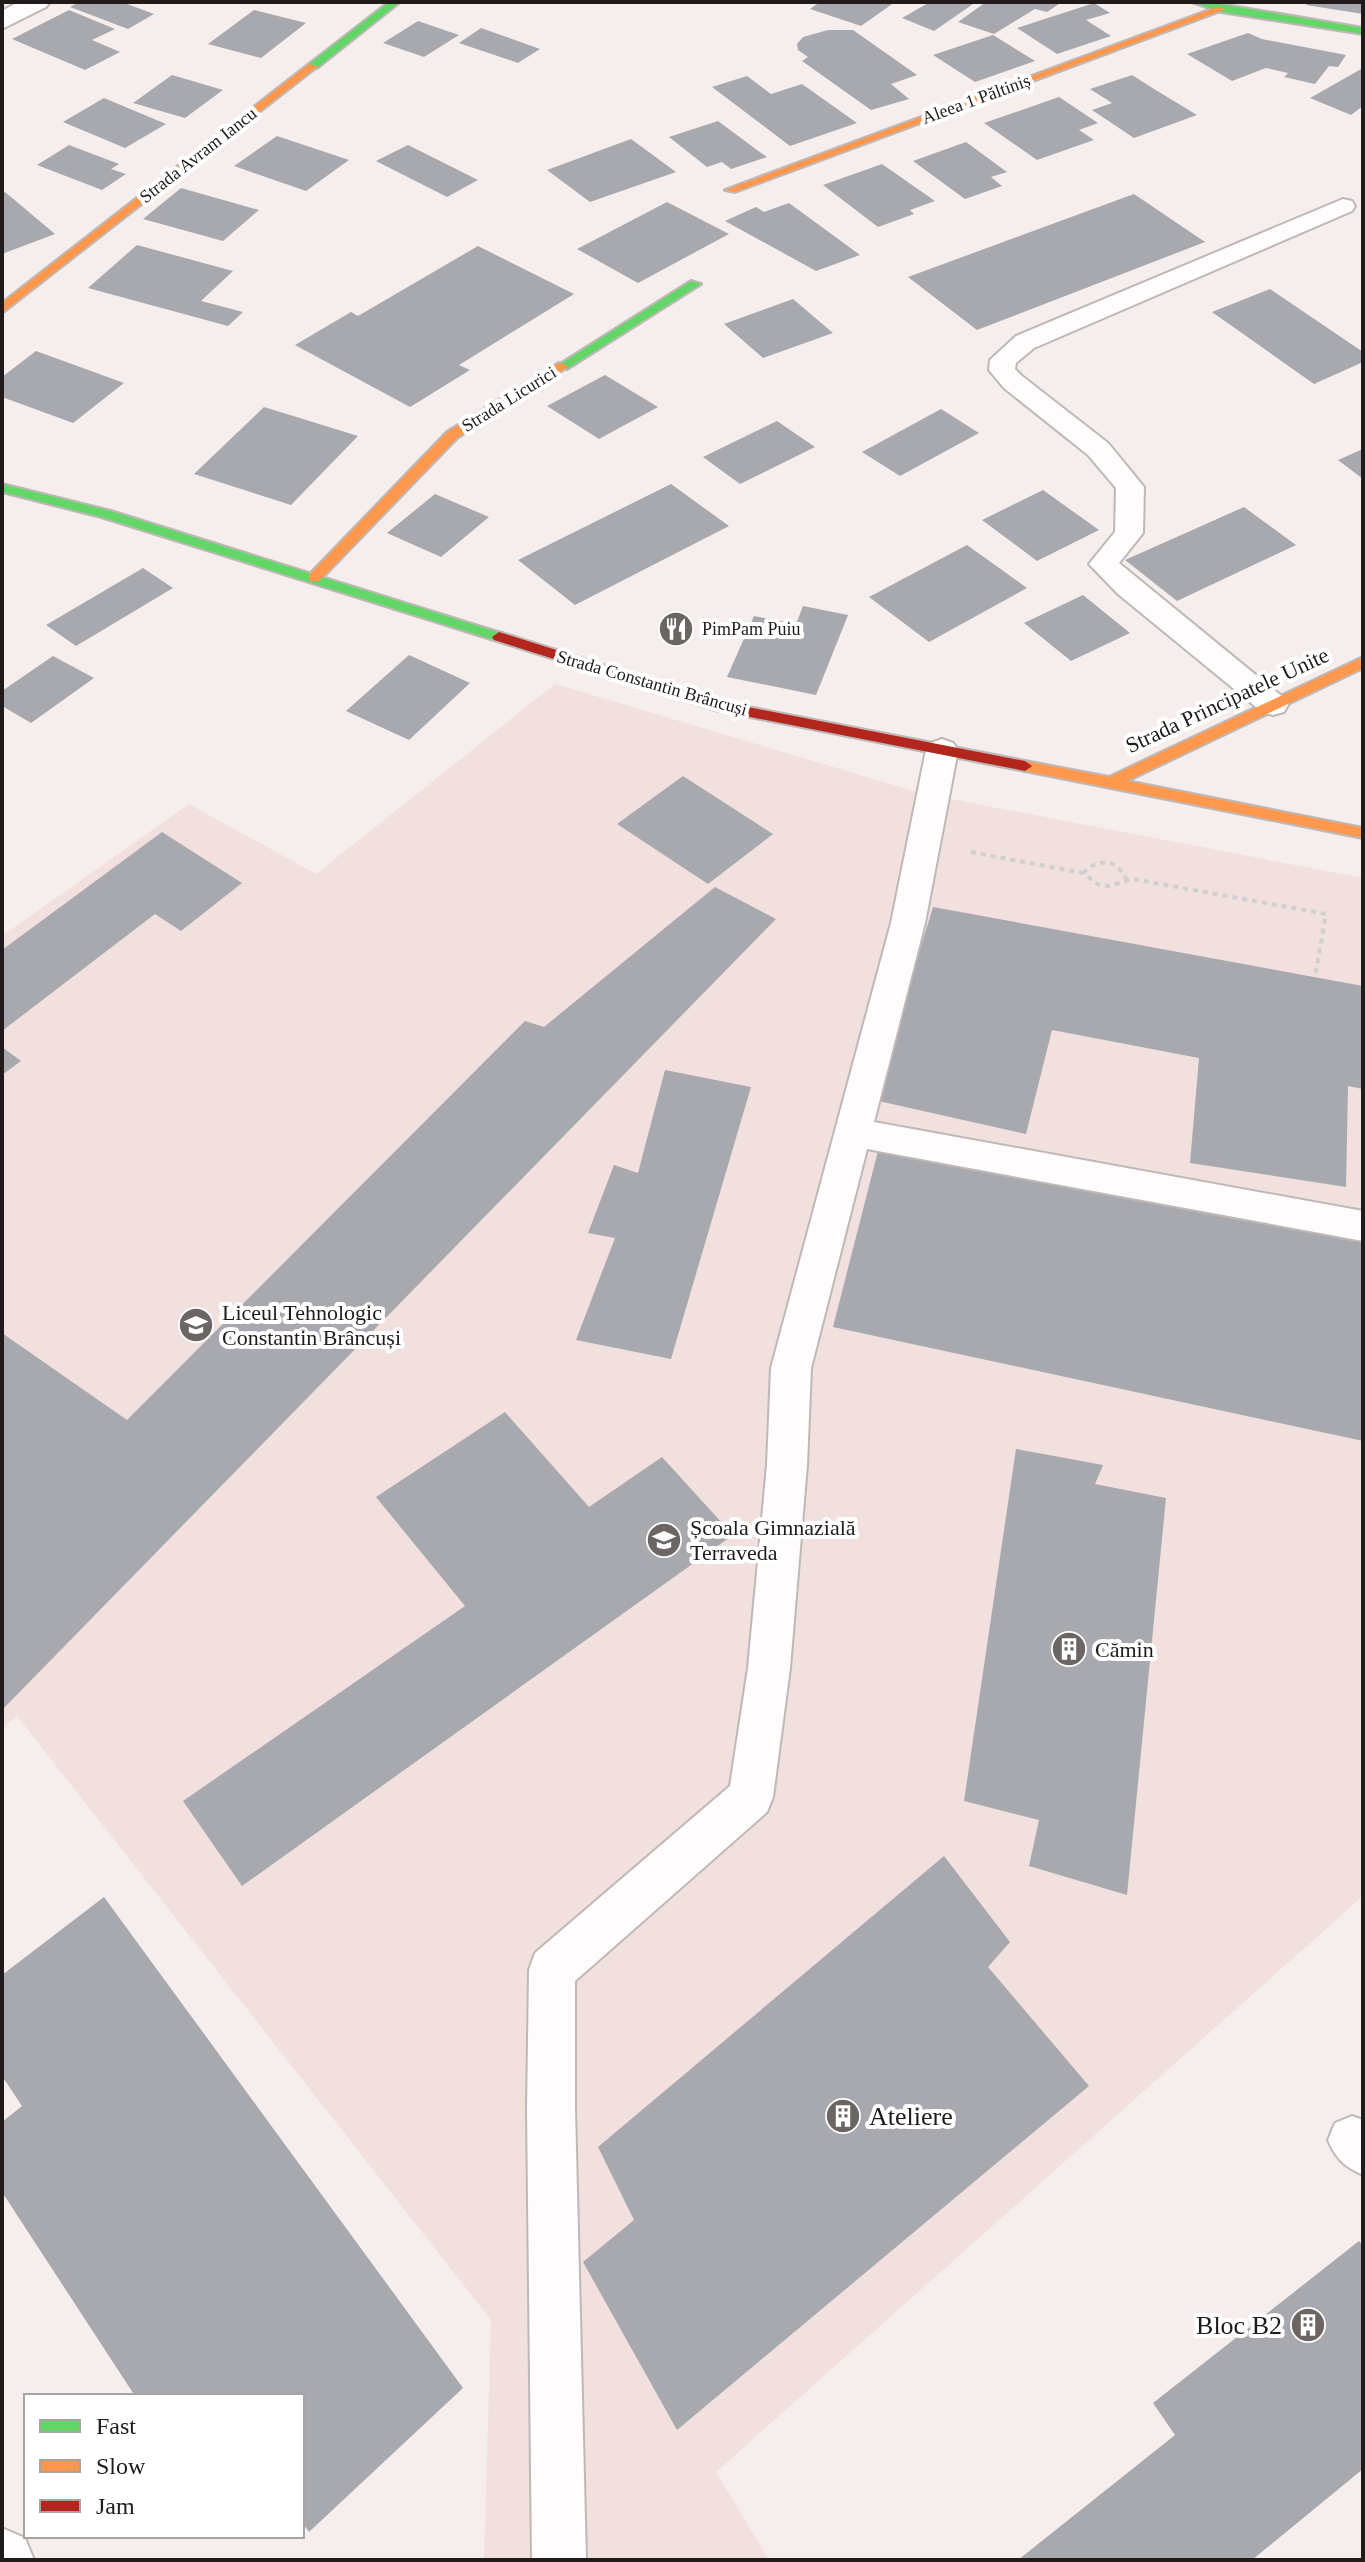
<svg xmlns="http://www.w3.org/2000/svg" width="1365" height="2562" font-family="Georgia,serif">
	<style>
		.built { fill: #f1e0de }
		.building { fill: #a7a9ae }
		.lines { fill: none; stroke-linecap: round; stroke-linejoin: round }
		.lane-casing { stroke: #beb8b7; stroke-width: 4 }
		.street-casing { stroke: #beb8b7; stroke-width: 4 }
		.fast-casing { stroke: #beb8b7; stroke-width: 4 }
		.slow-casing { stroke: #beb8b7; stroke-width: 4 }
		.jam-casing { stroke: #beb8b7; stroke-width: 4 }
		.path { stroke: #d0cece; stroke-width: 4; stroke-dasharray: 5 5; stroke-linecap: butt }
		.lane { fill: #fefcfc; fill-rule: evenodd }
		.street { fill: #fefcfc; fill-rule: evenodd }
		.fast { fill: #63d668; fill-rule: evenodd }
		.slow { fill: #ff974d; fill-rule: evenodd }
		.jam { fill: #b3261e; fill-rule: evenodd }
		.labels { text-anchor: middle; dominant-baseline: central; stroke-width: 8; stroke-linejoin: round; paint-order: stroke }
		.far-street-label { font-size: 18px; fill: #201b1a; stroke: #fff }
		.far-poi-label { font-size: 18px; fill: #201b1a; stroke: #fff; text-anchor: start }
		.street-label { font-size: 22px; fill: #201b1a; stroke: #fff }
		.poi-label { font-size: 22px; fill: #201b1a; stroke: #fff; text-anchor: start }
		.near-poi-label { font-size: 26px; fill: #201b1a; stroke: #fff; text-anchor: start }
	</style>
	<rect width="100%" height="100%" fill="#f6eeec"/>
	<path class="built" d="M555 684 924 794 1363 878V1896L716 2472 769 2560H484L491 2320 17 1716 2 1729V936L189 804 316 874Z"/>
	<path class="building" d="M79 2H122L154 14 128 29 70 7Z
		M820 2H895L861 26 810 9Z
		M930 2H976L934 31 902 18Z
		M986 2H1062L1047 12 1035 9 994 34 958 22Z
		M1308 2H1363V14L1306 5Z
		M1094 3 1110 13 1086 20 1111 36 1057 54 1017 28Z
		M69 10 115 29 92 40 120 52 85 70 12 39Z
		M254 10 306 23 261 58 208 44Z
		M418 21 459 35 424 57 383 43Z
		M481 28 540 49 518 63 459 43Z
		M828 30H853L917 75 891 84 909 99 871 110 802 61 808 57 798 50 797 44 803 37Z
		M1248 33 1262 39 1346 55 1338 67 1329 66 1315 84 1284 77 1288 73 1266 68 1232 81 1187 54Z
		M993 35 1035 61 975 82 933 55Z
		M1363 68V106L1351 115 1310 98Z
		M172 75 223 90 185 118 133 103Z
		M1132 75 1154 89 1197 115 1134 138 1092 110 1112 103 1090 89Z
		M747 76 771 94 802 84 857 123 790 146 712 87Z
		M1059 97 1098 123 1079 130 1094 140 1037 160 984 123Z
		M104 98 166 124 125 148 63 122Z
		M718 121 757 150 767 157 731 169 722 162 707 167 669 137Z
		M277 136 349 160 306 191 234 166Z
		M631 139 676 172 590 202 547 170Z
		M966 142 1007 172 991 177 1002 186 965 199 913 161Z
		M69 145 119 164 111 169 126 174 102 190 37 165Z
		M408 145 478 180 447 197 376 161Z
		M882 164 935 201 910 210 914 214 878 227 823 185Z
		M181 188 259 210 223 241 143 219Z
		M5 192 55 234 2 254V193Z
		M1134 194 1205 242 977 330 908 277Z
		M667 202 729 234 638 283 577 249Z
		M789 203 860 255 816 271 725 221 756 207 764 212Z
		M137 245 233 271 201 301 243 312 228 326 88 288Z
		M478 246 574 294 459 365 470 370 410 407 295 345 351 312 358 316Z
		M1270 289 1363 352V362L1314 384 1212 312Z
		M793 299 833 333 763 358 724 324Z
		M36 351 124 383 73 423 2 397V377Z
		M605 375 658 407 599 439 547 406Z
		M264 407 358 436 291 505 194 474Z
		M941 409 979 433 900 476 862 452Z
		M777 421 815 447 740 484 703 457Z
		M1363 449V479L1338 460Z
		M671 484 729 526 575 605 518 560Z
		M1043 490 1099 530 1037 561 982 520Z
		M435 494 489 517 441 557 387 533Z
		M1244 507 1296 545 1177 601 1125 560Z
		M967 545 1027 588 929 642 869 597Z
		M143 568 173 588 76 646 46 625Z
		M1083 595 1130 633 1071 661 1024 623Z
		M803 606 848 615 816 695 727 677 754 616 796 624Z
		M409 655 470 683 409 740 346 711Z
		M53 656 94 678 31 723 2 706V691Z
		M683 776 773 834 708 884 617 824Z
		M162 832 242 883 181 931 155 914 2 1031V950Z
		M715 887 776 919 2 1710V1333L127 1420 525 1021 544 1027Z
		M933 907 1363 986V1089L1348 1086 1346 1187 1190 1163 1199 1058 1052 1030 1026 1134 874 1100Z
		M2 1047 21 1061 2 1075Z
		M665 1070 751 1087 671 1359 576 1340 615 1238 588 1233 614 1165 638 1173Z
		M879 1147 1363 1241V1441L833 1327Z
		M505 1412 589 1507 662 1457 733 1535 242 1886 183 1801 465 1606 376 1497Z
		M1016 1449 1103 1465 1095 1484 1166 1498 1127 1895 1029 1866 1039 1820 964 1801Z
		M944 1856 1010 1942 988 1967 1089 2086 677 2430 583 2262 634 2220 598 2147Z
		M104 1897 463 2388 309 2532 302 2522V2396H135L2 2192V2122L22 2106 2 2076V1975Z
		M1359 2241 1363 2246V2469L1252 2560H1018L1175 2435 1153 2403Z"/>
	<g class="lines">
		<g class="lane-casing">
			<path id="lane" d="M1343 199 1352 201 1355 206 1352 211 1034 348 1016 363 1015 369 1022 376 1108 443 1144 487 1143 533 1119 563 1284 698 1288 705 1284 712 1273 715 1262 712 1118 594 1089 564 1115 532 1116 488 1088 455 1004 388 989 370 990 360 1016 336Z
				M942 739 953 743 958 750 925 923 874 1122 1363 1211V1241L867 1149 811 1368 807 1465 790 1668 773 1797 767 1812 575 1981V2109L586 2560H532L527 2109 529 1970 535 1953 730 1786 748 1668 767 1465 771 1368 891 923 926 750 931 743Z
				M1352 2116 1363 2120V2175C1344 2166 1336 2159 1328 2140L1335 2123Z"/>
		</g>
		<g class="street-casing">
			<path id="street" d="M18 2H50L46 7 2 29V11Z
				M2 2528 25 2538 34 2560H2Z"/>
		</g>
		<g class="fast-casing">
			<path id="fast" d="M389 2H400L317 68H309V64Z
				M1192 2H1208L1363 28V34L1221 12Z
				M691 281 701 284 567 369 557 366Z
				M2 484 111 511 504 634 506 637 504 640H494L101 517 2 492Z"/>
		</g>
		<g class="slow-casing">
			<path id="slow" d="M1217 7 1226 9 735 192 725 190Z
				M309 64 318 66 2 313V303Z
				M559 363 569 366 457 438 319 581H309V575L447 432Z
				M1363 657V668L1127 781 1363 828V838L1025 771 1018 766 1025 761 1109 777Z"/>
		</g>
		<g class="jam-casing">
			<path id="jam" d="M499 632 717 701 1025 761 1032 766 1025 771 715 710 494 640 492 637Z"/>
		</g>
		<path class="path" d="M971 852 1083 873 1099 885 1109 886 1133 879 1326 914 1315 977
			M1083 873C1099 858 1116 858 1126 879"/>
		<use href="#lane" class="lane"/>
		<use href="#street" class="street"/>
		<use href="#fast" class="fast"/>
		<use href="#slow" class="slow"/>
		<use href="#jam" class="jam"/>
	</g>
	<defs>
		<g id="restaurant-disc" transform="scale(1.8)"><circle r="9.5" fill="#6b6564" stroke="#fff"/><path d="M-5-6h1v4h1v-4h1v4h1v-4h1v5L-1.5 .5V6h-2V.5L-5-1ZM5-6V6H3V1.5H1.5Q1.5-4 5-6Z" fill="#fff"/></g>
		<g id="school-disc" transform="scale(1.8)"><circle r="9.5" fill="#6b6564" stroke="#fff"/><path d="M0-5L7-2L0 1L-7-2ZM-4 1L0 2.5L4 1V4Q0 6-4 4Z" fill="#fff"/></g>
		<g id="building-disc" transform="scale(1.8)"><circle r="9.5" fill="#6b6564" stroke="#fff"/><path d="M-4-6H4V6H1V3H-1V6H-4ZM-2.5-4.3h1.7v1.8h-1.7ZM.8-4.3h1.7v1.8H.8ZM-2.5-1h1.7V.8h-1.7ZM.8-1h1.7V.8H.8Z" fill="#fff"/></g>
	</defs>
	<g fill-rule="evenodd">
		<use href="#restaurant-disc" x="676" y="629"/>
		<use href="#school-disc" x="196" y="1325"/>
		<use href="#school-disc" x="664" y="1540"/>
		<use href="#building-disc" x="1069" y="1649"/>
		<use href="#building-disc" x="843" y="2116"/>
		<use href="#building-disc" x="1308" y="2325"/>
	</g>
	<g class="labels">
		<g class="far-street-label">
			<text transform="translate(976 99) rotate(-20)">Aleea 1 Păltiniș</text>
			<text transform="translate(198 155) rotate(-38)">Strada Avram Iancu</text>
			<text transform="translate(509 399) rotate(-32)">Strada Licurici</text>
			<text transform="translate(652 683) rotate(16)">Strada Constantin Brâncuși</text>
		</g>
		<g class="far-poi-label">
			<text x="702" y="629">PimPam Puiu</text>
		</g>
		<g class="street-label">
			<text transform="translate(1227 700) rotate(-25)">Strada Principatele Unite</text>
		</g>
		<g class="poi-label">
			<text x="222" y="1312">Liceul Tehnologic<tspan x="222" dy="25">Constantin Brâncuși</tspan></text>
			<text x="690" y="1527">Școala Gimnazială<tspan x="690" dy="25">Terraveda</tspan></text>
			<text x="1095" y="1649">Cămin</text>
		</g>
		<g class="near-poi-label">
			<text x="869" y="2116">Ateliere</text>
			<text x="1282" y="2325" text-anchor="end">Bloc B2</text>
		</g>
	</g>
	<rect width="1365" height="2562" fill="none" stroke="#201b1a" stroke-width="8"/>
	<rect x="24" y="2394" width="280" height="144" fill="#ffffff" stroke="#a6a4a3" stroke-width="2"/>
	<rect x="40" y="2420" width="40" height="12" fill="#63d668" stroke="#a6a4a3" stroke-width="2"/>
	<text x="96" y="2434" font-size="24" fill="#201b1a">Fast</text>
	<rect x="40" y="2460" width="40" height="12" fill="#ff974d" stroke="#a6a4a3" stroke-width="2"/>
	<text x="96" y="2474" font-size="24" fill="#201b1a">Slow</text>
	<rect x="40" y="2500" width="40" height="12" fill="#b3261e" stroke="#a6a4a3" stroke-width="2"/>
	<text x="96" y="2514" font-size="24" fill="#201b1a">Jam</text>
</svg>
